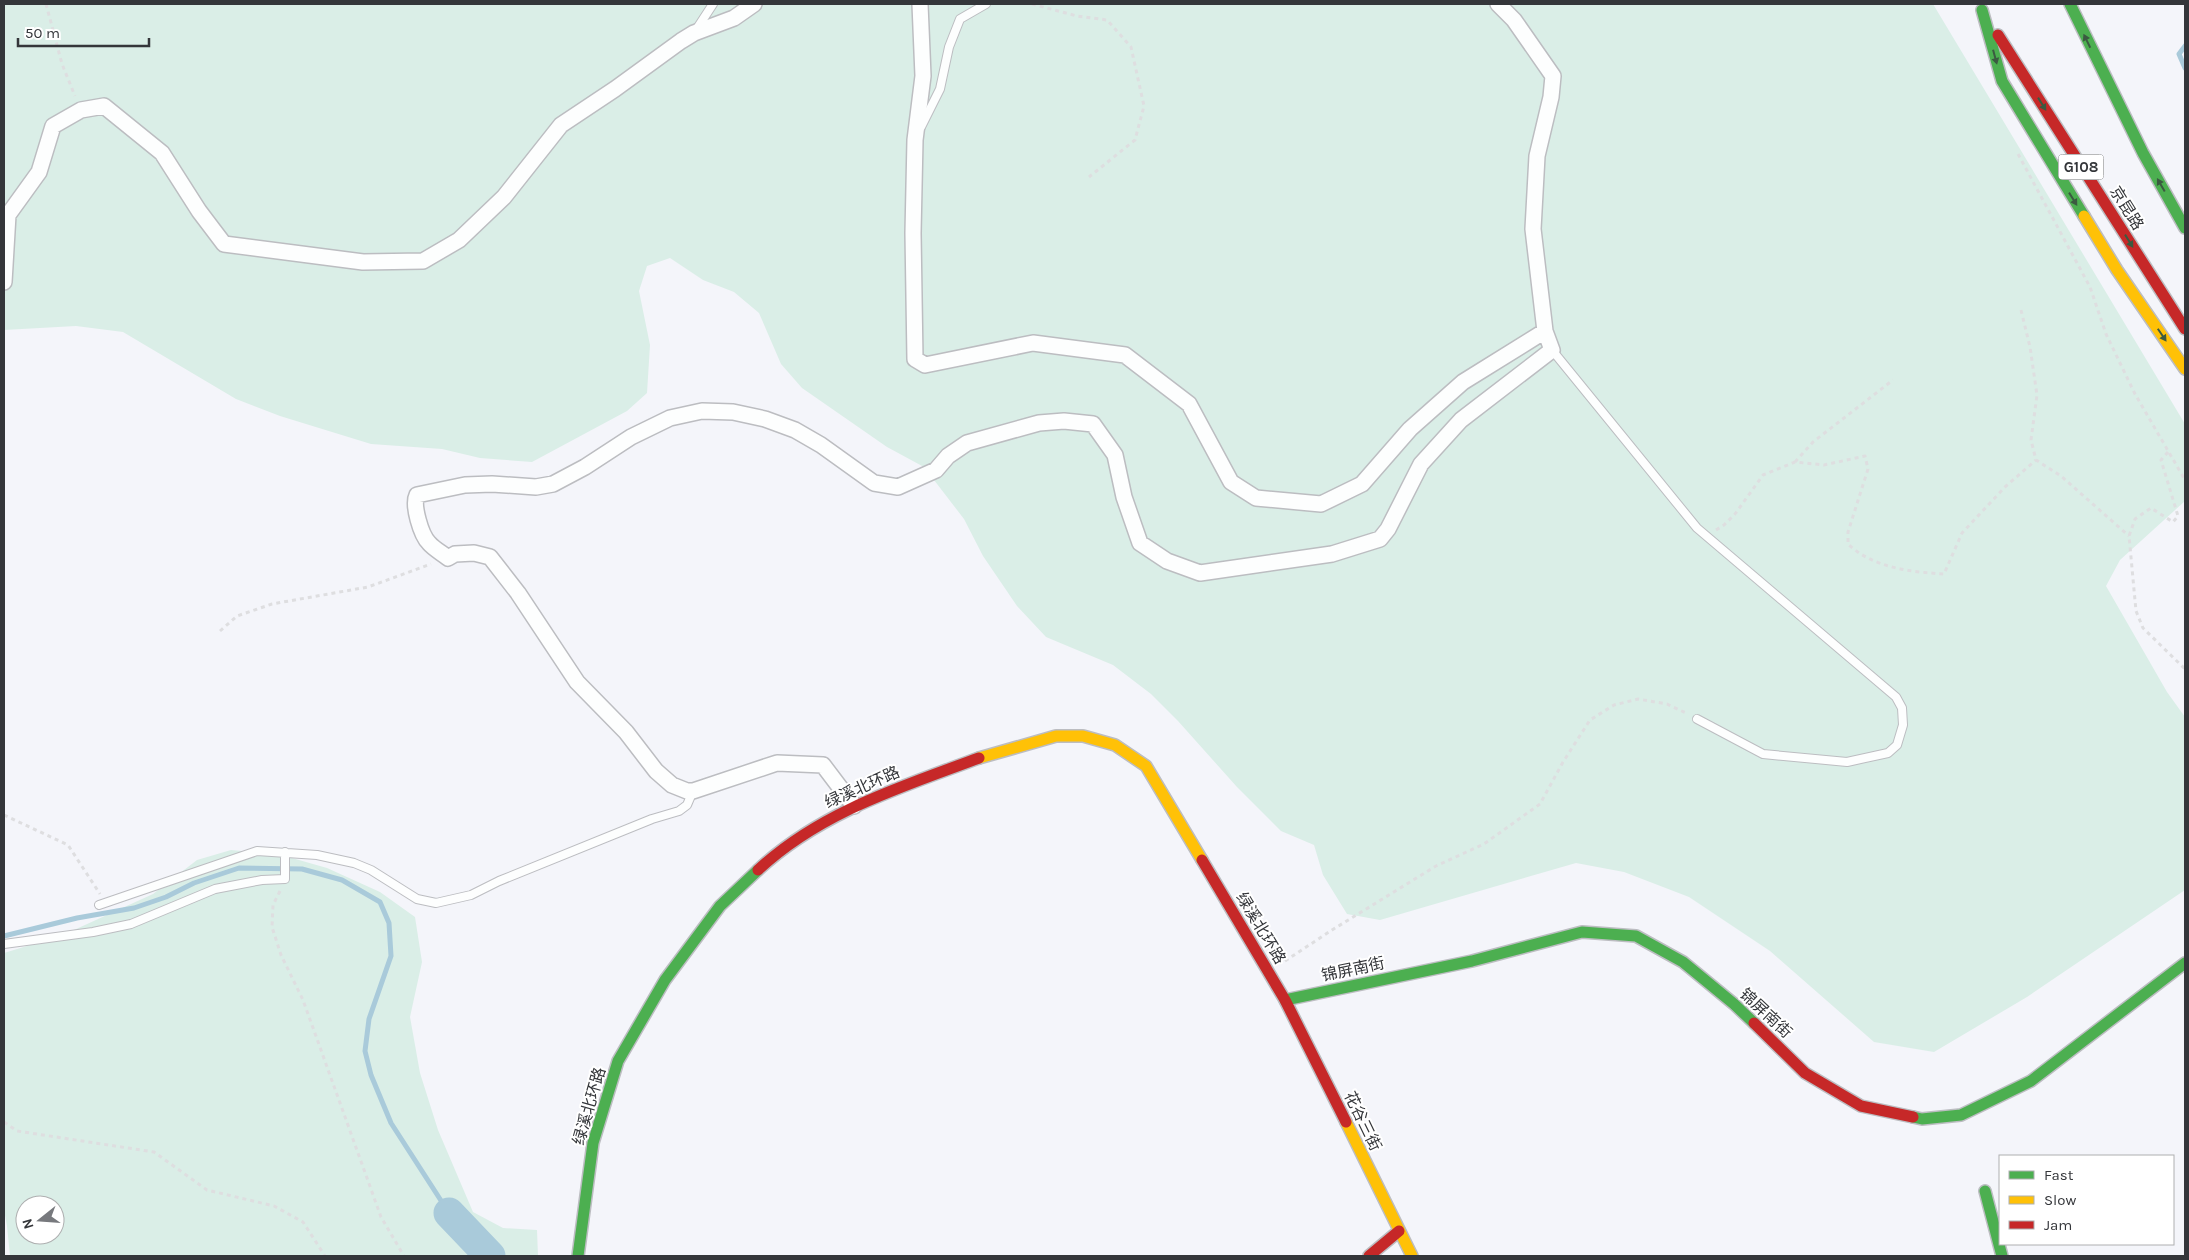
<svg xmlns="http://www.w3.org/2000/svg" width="2189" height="1260" font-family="Karla,'Noto Sans SC',sans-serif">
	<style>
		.green { fill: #daeee7; fill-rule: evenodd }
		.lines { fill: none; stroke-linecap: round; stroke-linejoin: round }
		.stream { stroke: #a9cada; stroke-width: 5 }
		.river { stroke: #a9cada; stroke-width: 31 }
		.lane-casing { stroke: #bcbdc1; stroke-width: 10 }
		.street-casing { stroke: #bcbdc1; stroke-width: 18 }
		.fast-casing { stroke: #bcbdc1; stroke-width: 14 }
		.slow-casing { stroke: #bcbdc1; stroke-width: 14 }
		.jam-casing { stroke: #bcbdc1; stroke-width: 14 }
		.path { stroke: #dedee0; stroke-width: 3; stroke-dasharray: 4 4; stroke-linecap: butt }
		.lane { stroke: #fdfefe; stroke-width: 8 }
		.street { stroke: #fdfefe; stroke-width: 15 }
		.fast { stroke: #4caf50; stroke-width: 11 }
		.slow { stroke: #ffc107; stroke-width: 11 }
		.jam { stroke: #c62828; stroke-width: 11 }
		.oneway { fill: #3b5a41 }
		.labels { text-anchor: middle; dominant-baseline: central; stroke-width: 4; stroke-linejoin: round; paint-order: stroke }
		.shield { fill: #fff; stroke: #717275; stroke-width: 1 }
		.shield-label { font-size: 15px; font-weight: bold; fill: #34363a }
		.street-label { font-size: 16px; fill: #34363a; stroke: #fff }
	</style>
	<rect width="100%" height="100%" fill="#f4f5fa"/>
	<path class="green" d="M4 4H1933L2185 424V501L2120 560 2106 586 2167 692 2185 717V890L2027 997 1934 1052 1874 1042 1770 951 1689 897 1624 872 1576 863 1380 920 1347 914 1323 875 1314 845 1281 831 1237 787 1178 721 1151 694 1113 665 1046 637 1017 606 983 556 964 519 924 467 887 447 802 388 781 364 759 313 734 292 703 280 670 258 647 266 639 291 650 345 647 393 627 411 532 462 480 458 442 449 371 444 280 416 236 399 123 332 76 326 4 330Z
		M231 850 278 854 327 868 380 892 415 917 422 962 410 1017 420 1073 438 1130 473 1212 503 1228 537 1230 538 1256H10L7 1226 4 1210V953L63 935 153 894 197 860ZM25 1205H55V1235H25Z"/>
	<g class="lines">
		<path class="stream" d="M2185 46 2179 54 2185 68
			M4 936 77 918 134 908 166 897 194 883 239 868 302 869 342 880 380 902 389 923 391 956 369 1019 365 1051 371 1075 391 1123 449 1213"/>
		<path class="river" d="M449 1213 490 1256"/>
		<g class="lane-casing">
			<path id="lane" d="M696 30 713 4
				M921 127 940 89 949 47 960 19 986 4
				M1552 350 1697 528 1896 697 1902 708 1903 725 1897 745 1888 753 1847 762 1763 754 1697 719
				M99 905 257 851 317 855 354 863 371 870 417 899 436 903 471 895 499 881 652 819 679 811 687 805 693 791
				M4 944 93 932 131 924 215 889 262 880 285 879V852"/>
		</g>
		<g class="street-casing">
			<path id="street" d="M920 4 923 76 915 140 913 233 915 359 925 365 1033 343 1125 355 1189 404 1231 482 1256 498 1321 504 1362 484 1410 429 1463 382 1545 331
				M4 282 8 215 39 172 53 126 81 110 104 106 162 153 199 211 224 244 363 262 423 261 459 240 504 197 561 125 615 89 681 41 694 33 734 18 754 4
				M854 806 823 765 777 763 693 791H687L672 785 656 771 626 732 577 682 518 593 490 557 474 553 455 554 448 558C442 553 434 549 429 543 421 535 412 505 417 495L465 485 492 484 536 487 553 484 585 467 631 437 670 418 702 411 733 412 765 419 795 430 821 445 874 483 898 487 936 470 948 456 967 443 1039 423 1064 421 1093 424 1115 455 1124 497 1140 543 1167 561 1200 573 1332 554 1380 539 1388 529 1421 464 1461 420 1552 350 1545 331 1533 229 1537 156 1551 97 1553 76 1514 20 1498 4"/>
		</g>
		<g class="fast-casing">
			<path id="fast" d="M2070 4 2143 153 2185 228
				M1982 10 2002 81 2084 216
				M1285 1000 1472 961 1582 932 1636 936 1683 962 1734 1004 1754 1023
				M1913 1117 1922 1119 1961 1115 2031 1081 2185 963
				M1985 1191 2002 1256
				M578 1256 593 1143 618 1061 665 980 720 906 758 870"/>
		</g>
		<g class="slow-casing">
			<path id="slow" d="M2084 216 2117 270 2185 369
				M979 758 1056 736H1083L1115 745 1146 766 1202 860
				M1346 1122 1412 1256"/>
		</g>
		<g class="jam-casing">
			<path id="jam" d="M1998 35 2185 329
				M1202 860 1285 1000 1346 1122
				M758 870C820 812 901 787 979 758
				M1754 1023 1805 1073 1861 1106 1913 1117
				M1369 1256 1399 1231"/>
		</g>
		<path class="path" d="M46 4 62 64 75 96
			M1032 4 1077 16 1107 20 1131 47 1144 106 1135 140 1089 177
			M2018 154 2090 287 2106 334 2135 394 2185 480
			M2021 310 2030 347 2037 395 2031 440 2036 460 2061 476 2129 536
			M2168 452 2161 460 2178 516 2173 522 2151 508 2135 519 2129 536 2136 611 2143 628 2185 669
			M1795 462 1813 442 1893 380
			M1716 530 1724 525 1735 514 1763 475 1795 462 1824 465 1865 456 1868 469 1848 532V544C1873 568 1911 572 1944 574L1962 533 2005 487 2036 460
			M220 631 237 616 272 604 368 587 431 564
			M4 815 68 845 100 894
			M280 891 273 905 272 927 281 955 303 1000 381 1217 404 1256
			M1285 961 1332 930 1436 866 1484 844 1540 804 1563 762 1590 720 1614 705 1638 699 1667 704 1688 714
			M4 1122 17 1131 154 1152 207 1190 274 1206 303 1222 325 1256"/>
		<use href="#lane" class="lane"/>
		<use href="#street" class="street"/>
		<use href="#fast" class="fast"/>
		<use href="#slow" class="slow"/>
		<use href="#jam" class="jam"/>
	</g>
	<defs><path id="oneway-solid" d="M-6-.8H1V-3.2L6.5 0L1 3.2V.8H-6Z" transform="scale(1.25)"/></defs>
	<g class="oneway">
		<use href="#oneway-solid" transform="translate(2087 41) rotate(-116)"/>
		<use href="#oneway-solid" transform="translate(1995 57) rotate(75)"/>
		<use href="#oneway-solid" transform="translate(2042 104) rotate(58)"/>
		<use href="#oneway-solid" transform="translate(2161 185) rotate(-120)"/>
		<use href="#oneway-solid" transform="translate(2073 199) rotate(58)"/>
		<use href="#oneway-solid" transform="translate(2129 241) rotate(58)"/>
		<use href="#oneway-solid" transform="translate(2162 335) rotate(56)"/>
	</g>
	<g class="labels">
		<rect class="shield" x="2058.5" y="154.5" width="45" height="25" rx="4"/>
		<g class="shield-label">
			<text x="2081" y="167">G108</text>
		</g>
		<g class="street-label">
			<text transform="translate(2127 208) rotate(58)">京昆路</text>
			<text transform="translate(862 787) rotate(-24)">绿溪北环路</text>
			<text transform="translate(1261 928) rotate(59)">绿溪北环路</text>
			<text transform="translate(1353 969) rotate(-12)">锦屏南街</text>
			<text transform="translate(1766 1013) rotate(43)">锦屏南街</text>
			<text transform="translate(589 1106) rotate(-74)">绿溪北环路</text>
			<text transform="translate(1363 1121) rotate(64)">花谷三街</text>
		</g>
	</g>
	<rect width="2189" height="1260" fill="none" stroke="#34363a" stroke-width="10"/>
	<rect x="1999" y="1155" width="175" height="90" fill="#ffffff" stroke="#aeafb0"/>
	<rect x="2009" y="1171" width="25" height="8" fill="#4caf50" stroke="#aeafb0"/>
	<text x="2044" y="1180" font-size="15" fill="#34363a">Fast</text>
	<rect x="2009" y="1196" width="25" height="8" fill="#ffc107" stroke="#aeafb0"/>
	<text x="2044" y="1205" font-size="15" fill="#34363a">Slow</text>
	<rect x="2009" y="1221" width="25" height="8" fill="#c62828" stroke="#aeafb0"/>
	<text x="2044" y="1230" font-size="15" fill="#34363a">Jam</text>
	<g transform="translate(40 1220) rotate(253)"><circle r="24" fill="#ffffff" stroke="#aeafb0"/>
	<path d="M0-4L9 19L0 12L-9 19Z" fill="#77797d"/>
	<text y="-8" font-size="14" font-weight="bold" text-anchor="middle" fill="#34363a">N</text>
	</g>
	<path d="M18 38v8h131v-8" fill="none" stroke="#34363a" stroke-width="2.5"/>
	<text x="25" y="38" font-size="15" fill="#34363a" stroke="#ffffff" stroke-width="4" paint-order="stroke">50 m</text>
</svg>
